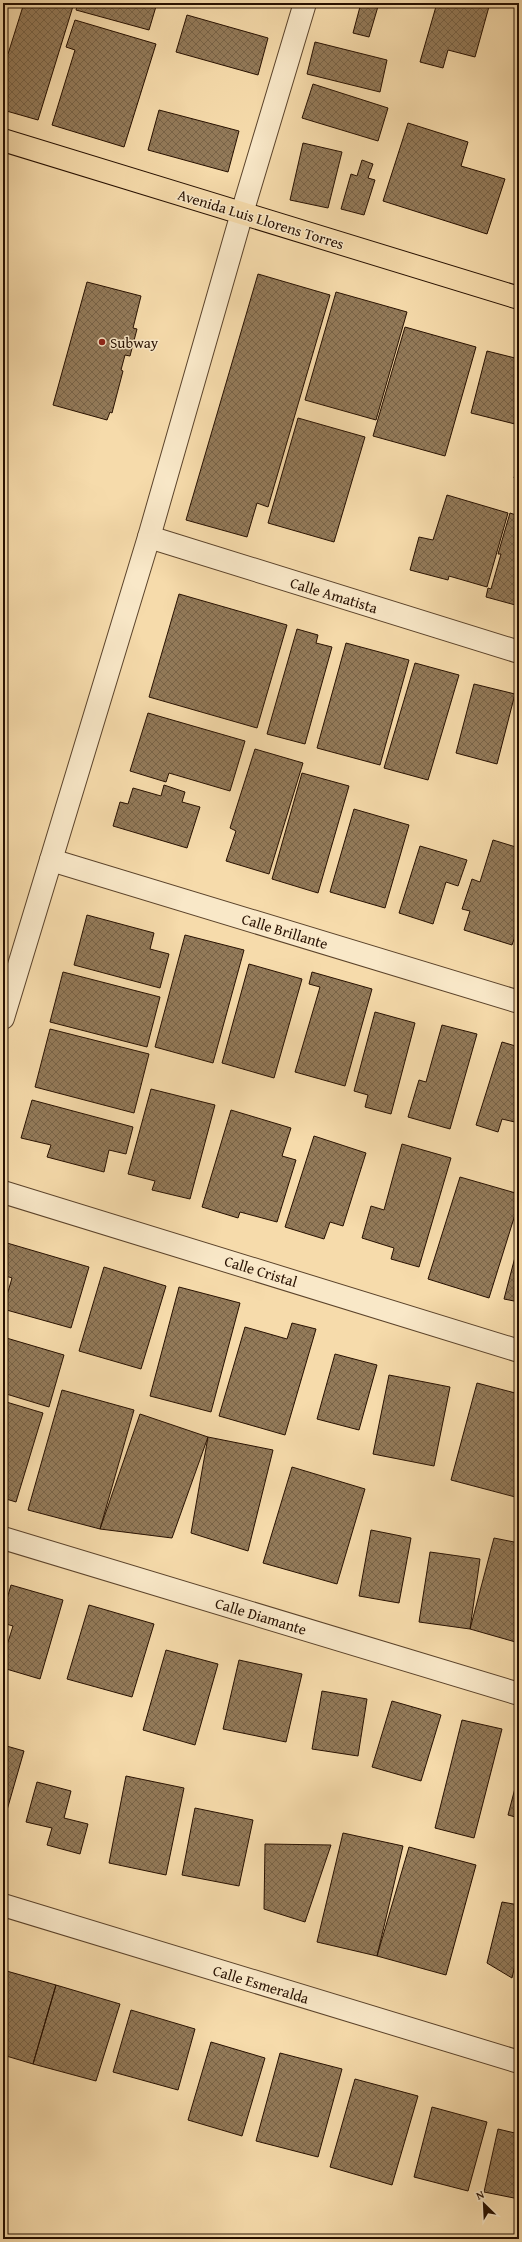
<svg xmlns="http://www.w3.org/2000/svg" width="522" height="2242" font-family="'Gentium Book Plus',serif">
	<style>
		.building { fill: url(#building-cross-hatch); stroke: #271000 }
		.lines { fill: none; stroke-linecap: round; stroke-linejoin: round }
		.minor-casing { stroke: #5b432b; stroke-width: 24 }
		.tertiary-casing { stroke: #5b432b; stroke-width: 24 }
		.primary-casing { stroke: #271000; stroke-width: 24 }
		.minor { stroke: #f9e8c8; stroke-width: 22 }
		.tertiary { stroke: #f9e8c8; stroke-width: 22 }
		.primary { stroke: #f6dbab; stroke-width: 22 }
		.poi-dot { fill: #8f2418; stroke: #f9e8c8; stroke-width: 1.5 }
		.labels { text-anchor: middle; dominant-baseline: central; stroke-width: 3; stroke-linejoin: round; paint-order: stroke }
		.street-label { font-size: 15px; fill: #271000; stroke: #f9e8c8 }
		.poi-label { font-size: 15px; fill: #271000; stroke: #f9e8c8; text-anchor: start }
	</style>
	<defs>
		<pattern id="building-cross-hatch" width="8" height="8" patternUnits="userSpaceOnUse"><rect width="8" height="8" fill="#937a59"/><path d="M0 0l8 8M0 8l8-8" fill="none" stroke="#786347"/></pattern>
	</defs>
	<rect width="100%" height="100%" fill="#f6dbab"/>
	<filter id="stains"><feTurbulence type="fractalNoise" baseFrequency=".005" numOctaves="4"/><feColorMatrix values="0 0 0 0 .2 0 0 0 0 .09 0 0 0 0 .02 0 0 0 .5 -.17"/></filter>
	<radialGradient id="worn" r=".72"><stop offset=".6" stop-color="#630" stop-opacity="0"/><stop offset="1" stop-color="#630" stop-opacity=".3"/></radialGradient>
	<path class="building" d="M24 3H74L38 120 3 110V53L8 54Z
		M78 3H157L149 30 76 10Z
		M361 3H379L369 37 353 33Z
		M437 3H490L475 57 448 50 443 68 420 62Z
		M187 15 268 38 258 75 176 52Z
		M75 20 156 44 124 147 52 125 75 50 66 47Z
		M315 42 387 60 380 92 307 74Z
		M313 84 388 108 378 141 302 118Z
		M159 110 239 131 228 172 148 150Z
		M408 123 468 142 461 166 505 179 487 234 383 201Z
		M303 143 342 152 328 208 290 200Z
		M362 160 373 164 368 178 375 180 364 215 341 209 351 174 357 176Z
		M258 274 330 295 268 507 257 503 247 537 186 520Z
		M87 282 141 296 133 328 137 329 130 356 125 355 121 370 123 371 112 413 110 412 107 420 53 405Z
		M336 292 407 312 376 420 305 400Z
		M405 327 476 347 445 456 373 436Z
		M487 351 519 359V425L471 413Z
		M298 418 365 437 334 542 268 523Z
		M519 460V479L514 478Z
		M447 495 508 513 487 587 449 576 448 580 410 570 419 537 433 540Z
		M510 513 519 516V606L486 597 488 588 491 589 501 554H498Z
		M179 594 287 625 257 728 149 697Z
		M297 629 318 635 316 643 332 647 305 744 267 734Z
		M346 643 409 660 380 765 317 748Z
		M415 663 459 675 428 780 384 768Z
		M474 684 515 694 497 764 456 753Z
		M148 713 245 741 230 791 169 773 166 782 130 771Z
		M255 749 303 763 269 874 226 861 236 831 230 828Z
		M302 773 349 786 318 893 272 879Z
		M164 785 185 792 182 802 200 807 187 848 113 826 120 802 128 804 133 788 161 796Z
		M354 809 409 825 385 908 330 892Z
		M493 840 519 848V925L512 945 464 930 470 911 462 909 472 879 480 882Z
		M420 846 467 860 458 886 446 882 433 924 399 913Z
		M87 915 154 933 150 949 169 954 160 988 74 965Z
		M185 935 244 950 213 1063 155 1047Z
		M249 964 302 979 274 1078 222 1063Z
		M63 972 160 997 147 1047 50 1022Z
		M312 972 372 989 345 1086 295 1072 320 987 309 984Z
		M375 1012 415 1023 391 1114 365 1107 368 1095 354 1091Z
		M442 1025 477 1034 450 1129 408 1117 419 1080 426 1082Z
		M50 1029 149 1054 134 1113 35 1087Z
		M502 1042 519 1047V1123L502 1119 498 1132 476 1125Z
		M151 1089 215 1105 190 1199 152 1190 155 1181 128 1174Z
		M32 1100 133 1127 126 1154 109 1150 104 1172 47 1157 51 1145 21 1138Z
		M231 1110 291 1128 282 1156 296 1160 277 1222 240 1212 238 1218 202 1207Z
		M314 1136 366 1153 343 1226 330 1222 324 1239 285 1227Z
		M402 1144 451 1158 419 1267 391 1259 394 1248 362 1238 371 1206 384 1210Z
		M460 1177 519 1194V1202L489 1298 428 1279Z
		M519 1242V1302L504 1299Z
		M7 1243 89 1267 71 1328 3 1309 12 1278 3 1275V1256Z
		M104 1267 166 1286 141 1369 79 1351Z
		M179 1287 240 1303 211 1412 150 1396Z
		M292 1323 316 1329 285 1435 219 1416 245 1327 287 1339Z
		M3 1337 64 1355 49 1407 3 1393Z
		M335 1354 377 1365 359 1430 317 1419Z
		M389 1375 450 1387 434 1466 373 1454Z
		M477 1383 519 1394V1498L451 1480Z
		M62 1390 134 1410 100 1529 28 1510Z
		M3 1401 43 1413 16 1502 3 1498Z
		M140 1414 208 1437 172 1538 100 1529Z
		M208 1437 273 1450 248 1551 191 1533Z
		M292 1467 365 1489 337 1584 263 1563Z
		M371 1530 411 1538 399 1603 359 1596Z
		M494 1538 519 1543V1643L470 1629Z
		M430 1552 480 1559 470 1629 419 1622Z
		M11 1585 63 1600 40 1679 3 1668V1658L13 1626 3 1623V1613Z
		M89 1605 154 1624 132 1697 67 1679Z
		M166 1650 218 1664 195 1745 143 1730Z
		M239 1660 302 1674 286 1742 223 1729Z
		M322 1691 367 1699 358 1756 312 1749Z
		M392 1701 441 1715 421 1781 372 1767Z
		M462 1720 502 1729 474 1838 435 1828Z
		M3 1745 24 1751 3 1824Z
		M519 1773V1818L508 1815Z
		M126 1776 184 1788 166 1875 109 1863Z
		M37 1782 71 1791 64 1818 88 1824 80 1854 47 1845 52 1828 26 1822Z
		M195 1808 253 1820 239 1886 182 1875Z
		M343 1833 403 1846 377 1956 317 1942Z
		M265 1844 331 1845 305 1922 264 1909Z
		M409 1847 476 1865 446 1975 377 1956Z
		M502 1902 519 1905V1948L512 1978 487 1963Z
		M3 1970 56 1985 33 2064 3 2055Z
		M56 1985 120 2004 96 2081 33 2064Z
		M131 2010 195 2029 178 2090 113 2072Z
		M211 2042 265 2058 242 2136 188 2120Z
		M280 2053 342 2069 318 2157 256 2141Z
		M355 2079 418 2096 392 2185 330 2167Z
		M432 2107 487 2122 468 2191 414 2177Z
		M498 2129 519 2134V2199L484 2192Z"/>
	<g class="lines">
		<g class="minor-casing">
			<path id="minor" d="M242 213 305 3
				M149 537 519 652
				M51 860 519 1002
				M3 1192 519 1351
				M3 1538 519 1694
				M3 1905 519 2062"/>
		</g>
		<g class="tertiary-casing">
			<path id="tertiary" d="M3 1018 149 537 242 213"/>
		</g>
		<g class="primary-casing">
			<path id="primary" d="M3 140 519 298"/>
		</g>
		<use href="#minor" class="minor"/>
		<use href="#tertiary" class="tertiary"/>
		<use href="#primary" class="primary"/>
	</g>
	<circle class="poi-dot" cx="102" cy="342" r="4"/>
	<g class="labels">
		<g class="street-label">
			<text transform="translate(261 219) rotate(17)">Avenida Luis Llorens Torres</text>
			<text transform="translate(334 595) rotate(17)">Calle Amatista</text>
			<text transform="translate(285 931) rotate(17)">Calle Brillante</text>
			<text transform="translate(261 1271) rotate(17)">Calle Cristal</text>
			<text transform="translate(261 1616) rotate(17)">Calle Diamante</text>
			<text transform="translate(261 1984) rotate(17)">Calle Esmeralda</text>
		</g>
		<g class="poi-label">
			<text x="110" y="342">Subway</text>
		</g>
	</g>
	<rect width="522" height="2242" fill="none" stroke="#f6dbab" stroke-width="16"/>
	<rect x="4" y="4" width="514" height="2234" fill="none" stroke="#271000" stroke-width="2"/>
	<rect x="8" y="8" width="506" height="2226" fill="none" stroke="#271000"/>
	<g transform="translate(484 2204) rotate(336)" stroke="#f9e8c8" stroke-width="3" paint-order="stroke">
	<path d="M0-3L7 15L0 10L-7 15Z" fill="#271000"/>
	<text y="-6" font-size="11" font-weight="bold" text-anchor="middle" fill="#271000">N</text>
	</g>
	<rect width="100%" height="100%" filter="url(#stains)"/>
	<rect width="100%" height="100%" fill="url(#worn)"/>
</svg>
